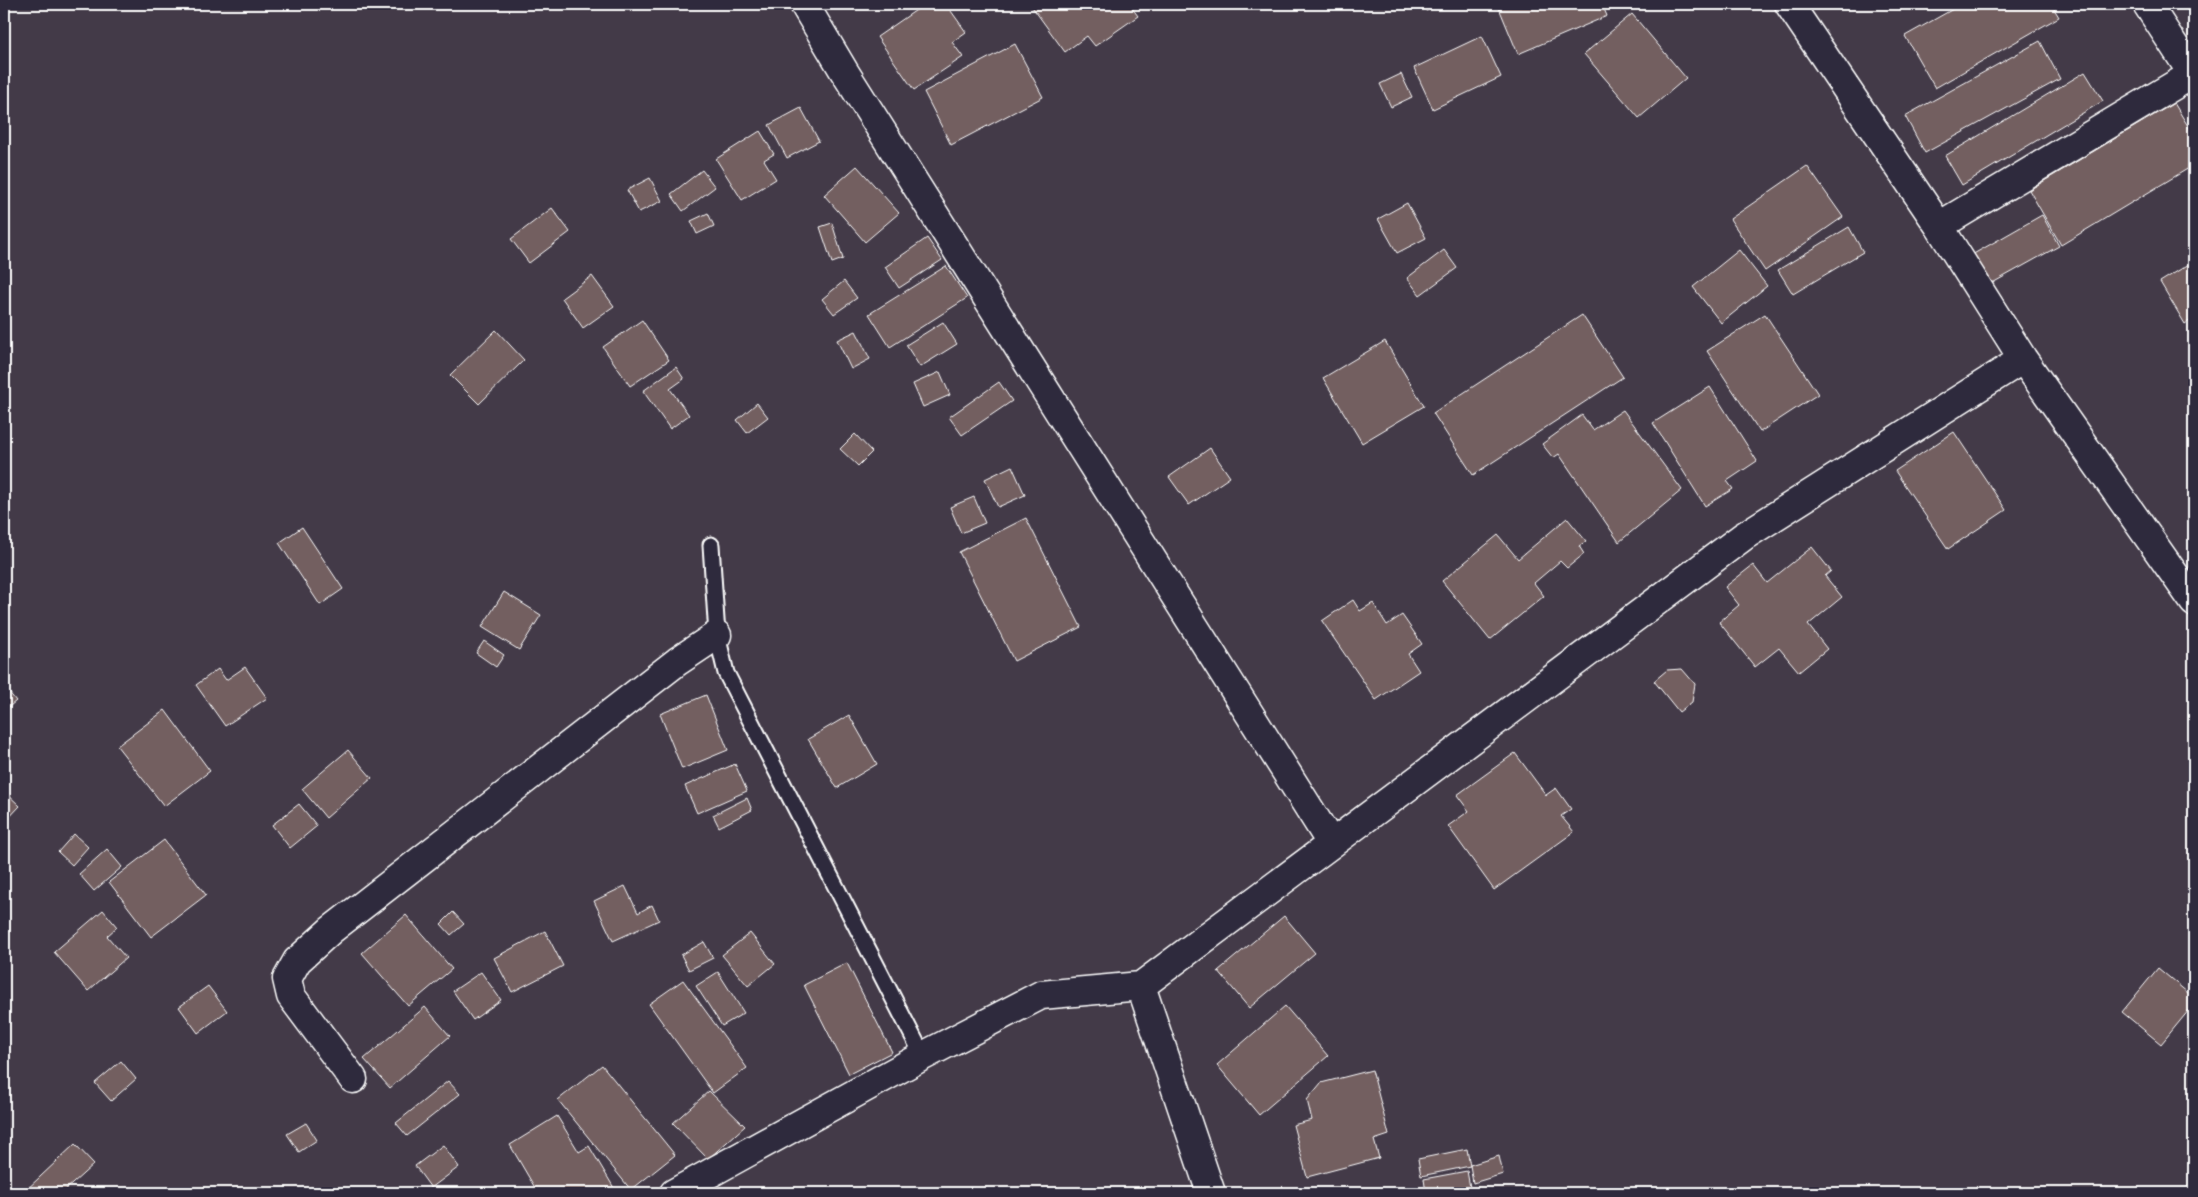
<svg xmlns="http://www.w3.org/2000/svg" width="2198" height="1197" font-family="'Comic Neue',sans-serif">
	<style>
		.building { fill: #735e61; stroke: #fff }
		.lines { fill: none; stroke-linecap: round; stroke-linejoin: round }
		.lane-casing { stroke: #fff; stroke-width: 19 }
		.street-casing { stroke: #fff; stroke-width: 31 }
		.lane { stroke: #2f2a3d; stroke-width: 15 }
		.street { stroke: #2f2a3d; stroke-width: 28 }
	</style>
	<rect width="100%" height="100%" fill="#433a48"/>
	<filter id="ink" filterUnits="userSpaceOnUse"><feTurbulence type="fractalNoise" baseFrequency=".02" numOctaves="2"/><feDisplacementMap in="SourceGraphic" scale="10" xChannelSelector="R" yChannelSelector="G"/><feConvolveMatrix kernelMatrix="1 2 1 2 8 2 1 2 1" color-interpolation-filters="sRGB"/></filter>
	<g filter="url(#ink)">
		<path class="building" d="M925 4H946L966 32 952 42 963 57 914 90 877 37Z
			M1030 4H1129L1138 16 1095 46 1087 36 1065 52Z
			M1424 4H1443L1426 11Z
			M1510 4H1602L1607 16 1518 54 1499 8Z
			M1962 4H2051L2059 17 1935 88 1905 36Z
			M1632 14 1686 78 1639 118 1584 54Z
			M1482 36 1501 77 1433 109 1414 68Z
			M2040 41 2060 79 1925 153 1905 116Z
			M1015 44 1043 97 951 145 924 92Z
			M2085 72 2103 101 1962 185 1945 156Z
			M1401 74 1412 97 1391 107 1380 84Z
			M2174 103 2194 136V165L2061 245 2029 190Z
			M801 108 819 141 787 158 769 125Z
			M760 131 774 154 764 160 776 179 742 200 716 159Z
			M857 166 899 213 865 242 824 195Z
			M1807 166 1843 217 1765 271 1730 219Z
			M702 170 715 187 683 211 671 194Z
			M650 178 662 201 639 212 627 190Z
			M1407 203 1426 238 1397 253 1378 219Z
			M552 208 570 232 529 263 511 239Z
			M708 213 714 226 697 234 691 221Z
			M2042 215 2059 246 1987 286 1970 256Z
			M832 223 843 259 832 263 820 227Z
			M1849 227 1863 252 1793 294 1778 270Z
			M927 238 942 260 899 288 885 267Z
			M1444 250 1457 268 1420 295 1407 278Z
			M1739 250 1767 286 1721 323 1693 287Z
			M2194 261V318L2185 324 2160 282Z
			M946 266 967 298 890 347 869 314Z
			M592 276 614 306 583 328 562 298Z
			M844 281 857 298 834 314 822 299Z
			M1765 314 1818 394 1760 432 1707 351Z
			M1582 315 1623 377 1473 475 1433 413Z
			M642 320 669 360 630 386 603 347Z
			M943 322 957 344 920 367 906 345Z
			M496 330 524 360 479 404 450 375Z
			M856 331 870 359 851 369 837 340Z
			M1385 341 1424 406 1362 443 1323 378Z
			M676 367 684 379 670 389 689 415 670 429 643 391Z
			M940 372 950 395 923 407 913 384Z
			M999 382 1012 401 962 435 949 417Z
			M1710 387 1757 461 1727 481 1733 489 1705 506 1653 423Z
			M757 403 768 417 747 433 737 420Z
			M1623 410 1682 490 1619 542 1559 454 1553 458 1542 444 1582 415 1593 430Z
			M1954 432 2006 510 1948 549 1895 471Z
			M855 434 872 452 858 466 840 449Z
			M1210 448 1230 477 1189 505 1169 477Z
			M1012 466 1025 495 998 507 985 479Z
			M974 497 985 523 961 533 950 507Z
			M1026 518 1081 627 1014 661 959 552Z
			M1567 518 1586 541 1579 546 1584 554 1567 568 1560 561 1534 583 1544 596 1490 640 1442 581 1498 535 1518 559Z
			M302 527 343 589 320 605 279 543Z
			M1812 547 1831 571 1825 576 1842 597 1808 625 1827 649 1799 672 1779 648 1755 667 1719 622 1739 605 1725 587 1753 565 1767 583Z
			M504 592 541 615 519 650 482 627Z
			M1353 600 1360 611 1373 603 1387 625 1402 615 1422 644 1408 654 1419 671 1376 700 1322 621Z
			M484 641 504 655 496 667 476 653Z
			M245 667 267 698 225 726 196 685 218 669 226 680Z
			M1682 669 1695 684 1692 702 1679 712 1654 681 1667 670Z
			M4 686 16 701 4 711Z
			M706 695 728 750 682 769 660 714Z
			M165 710 210 771 164 806 117 746Z
			M849 715 877 764 837 788 808 739Z
			M348 750 372 778 326 818 302 789Z
			M1515 753 1546 795 1556 788 1571 809 1561 816 1574 832 1494 890 1448 826 1469 811 1457 795Z
			M735 764 747 791 697 813 685 786Z
			M4 791 20 806 4 823Z
			M747 798 752 810 719 827 713 815Z
			M299 804 317 826 290 848 272 825Z
			M74 834 88 847 72 865 58 852Z
			M164 840 206 895 151 937 109 882Z
			M107 849 122 867 94 891 79 874Z
			M625 886 638 913 652 905 659 920 613 941 594 901Z
			M103 910 117 927 107 936 126 958 88 991 54 952Z
			M453 912 464 924 451 935 441 924Z
			M406 915 452 969 408 1006 362 953Z
			M1284 916 1315 953 1249 1008 1218 971Z
			M545 931 563 966 512 992 494 958Z
			M750 933 775 964 748 986 722 955Z
			M704 942 713 958 689 970 681 955Z
			M847 963 892 1052 849 1074 804 985Z
			M2158 968 2194 998V1004L2161 1044 2122 1012Z
			M481 972 501 1000 473 1020 453 991Z
			M718 972 744 1013 722 1026 696 986Z
			M683 980 747 1068 713 1093 649 1004Z
			M208 986 227 1011 198 1033 179 1007Z
			M1285 1006 1328 1056 1259 1115 1217 1065Z
			M425 1007 450 1036 390 1088 364 1059Z
			M121 1061 136 1079 111 1101 95 1083Z
			M602 1065 675 1155 631 1190 558 1100Z
			M1372 1070 1389 1135 1374 1140 1379 1158 1307 1177 1293 1125 1312 1120 1307 1100 1321 1083Z
			M448 1081 460 1094 407 1136 396 1123Z
			M709 1091 745 1126 708 1159 673 1123Z
			M557 1116 579 1152 589 1146 617 1193H538L510 1145Z
			M306 1123 317 1140 299 1152 287 1134Z
			M75 1144 94 1164 62 1193H23Z
			M443 1145 459 1167 431 1188 415 1166Z
			M1467 1149 1470 1166 1421 1176 1418 1159Z
			M1499 1156 1503 1174 1473 1183 1470 1165Z
			M1467 1171 1471 1193H1426L1424 1179Z"/>
		<g class="lines">
			<g class="lane-casing">
				<path id="lane" d="M711 545 717 635 726 673 923 1056"/>
			</g>
			<g class="street-casing">
				<path id="street" d="M804 4 844 71 1331 843
					M1789 4 1939 226 2023 359 2194 602
					M2147 4 2194 76
					M1939 226 2193 74
					M1141 986 1744 536 2023 359
					M353 1079 291 996 287 979 297 961 331 930 678 661 717 635
					M674 1193 923 1056 1041 995 1141 986 1211 1193"/>
			</g>
			<use href="#lane" class="lane"/>
			<use href="#street" class="street"/>
		</g>
	</g>
	<rect width="2198" height="1197" fill="none" stroke="#2f2a3d" stroke-width="20"/>
	<rect x="10" y="10" width="2178" height="1177" fill="none" stroke="#fff" stroke-width="2" filter="url(#ink)"/>
</svg>
